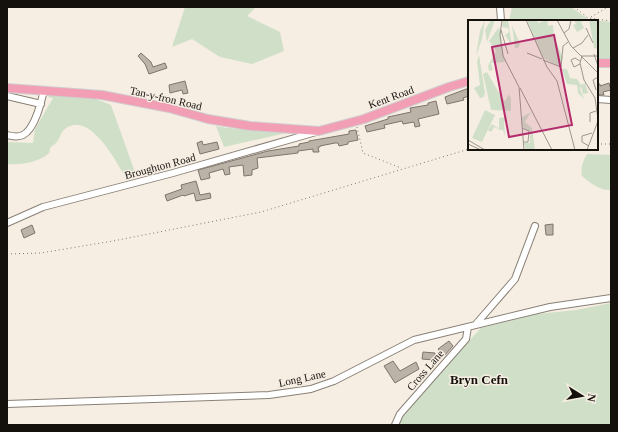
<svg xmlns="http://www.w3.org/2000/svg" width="618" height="432" font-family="'Times New Roman',serif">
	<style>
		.green { fill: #d0dfc7 }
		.building { fill: #bcb3a8; stroke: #7d756b }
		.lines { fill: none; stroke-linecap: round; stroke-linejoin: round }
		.minor-casing { stroke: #898177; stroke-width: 8 }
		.major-casing { stroke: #d0cfcf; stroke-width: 10 }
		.path { stroke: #7c776f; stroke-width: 1; stroke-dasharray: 1 3; stroke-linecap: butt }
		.minor { stroke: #fff; stroke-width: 6 }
		.major { stroke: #f29fb6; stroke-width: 8 }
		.labels { text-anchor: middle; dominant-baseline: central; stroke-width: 3; stroke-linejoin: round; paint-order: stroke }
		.street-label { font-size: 11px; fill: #14110d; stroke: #f7eee3 }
		.quarter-label { font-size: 13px; font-weight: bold; fill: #14110d; stroke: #f7eee3 }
		.inset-road { fill: none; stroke: #9c968d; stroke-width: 1 }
		.view { fill: #b52c6d; fill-opacity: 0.15; stroke: #b52c6d; stroke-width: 2 }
		.inset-edge { fill: none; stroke: #14110d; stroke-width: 2 }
	</style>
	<rect width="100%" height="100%" fill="#f7eee3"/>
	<path class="green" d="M185 7H256L247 16 280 32 284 51 252 64 220 57 192 39 172 47Z
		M512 7H571L588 19 611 22V62L597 61V21H509Z
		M51 94C70 94 93 96 111 105L136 175 125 176C115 160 89 110 65 129 60 133 60 138 57 142 55 144 52 146 50 148 49 152 51 151 48 154 37 163 20 165 7 164V142L33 143 35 129 53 98 48 97Z
		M216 126 227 128 291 132 224 147Z
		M587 154 611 155V190C600 191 590 183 582 176 580 168 583 161 587 154Z
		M611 303V425H398L401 417 423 390 481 328 537 314 576 310Z"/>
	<path class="building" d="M141 53 151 62 153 67 165 63 167 68 149 74 145 64 138 56Z
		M185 81 188 93 183 94 182 90 170 93 169 85Z
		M609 83 611 90 603 92 604 95H597V84H600V86Z
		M469 88V96L463 98 464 100 447 104 445 97Z
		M436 101 439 114 418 119 420 126 415 127 414 122 403 124 402 121 384 125 385 128 367 132 365 126 388 119V117L411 112 410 108 428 105V103Z
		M356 130 358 140 348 142V144L339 146 338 143H335L320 146V147H318L319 152H313V149L298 151V153L257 158 258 168 252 170V175L244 176 243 165 229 167 230 174 225 175 223 169 209 173 210 178 201 180 198 170 268 151 299 146V144L309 142V141L349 134V131Z
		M202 141 203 145 217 142 219 149 200 154 197 143Z
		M196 181 200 195 210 193 211 198 196 201 194 193 184 196 183 195 167 201 165 195 182 189 181 185Z
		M553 224V235H546L545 225Z
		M32 225 35 233 24 238 21 230Z
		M449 341 453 346 444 356 438 349Z
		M423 352 435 353 434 360 422 359Z
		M393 361 400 371 416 362 419 369 395 383 384 366Z"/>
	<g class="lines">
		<g class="minor-casing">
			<path id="minor" d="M500 7 501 21
				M7 96 41 104
				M597 99 611 100
				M7 135C12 136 17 138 23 135 35 129 41 103 44 90
				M7 223 43 207 173 173 316 132
				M476 324 515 279 535 226
				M7 404 269 395 311 389 334 381 414 340 550 307 611 298
				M395 425 400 414 466 339 468 327"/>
		</g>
		<g class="major-casing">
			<path id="major" d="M597 63H611
				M7 88 102 95 169 108 208 119 250 126 319 131 364 119 449 87 469 81"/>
		</g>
		<path class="path" d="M574 7 588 18 611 21
			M591 17 608 7
			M357 127 363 153 401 168
			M597 144H611
			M7 254 41 253 113 241 261 212 469 149"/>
		<use href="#minor" class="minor"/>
		<use href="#major" class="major"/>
	</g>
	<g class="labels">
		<g class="street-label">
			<text transform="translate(391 97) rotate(-20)">Kent Road</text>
			<text transform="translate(166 98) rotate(13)">Tan-y-fron Road</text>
			<text transform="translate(160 166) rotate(-15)">Broughton Road</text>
			<text transform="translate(425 370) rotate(-49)">Cross Lane</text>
			<text transform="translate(302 378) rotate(-12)">Long Lane</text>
		</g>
		<g class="quarter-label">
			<text x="479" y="379">Bryn Cefn</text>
		</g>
	</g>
	<g transform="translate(468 20)">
		<rect width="130" height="130" fill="#f7eee3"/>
		<path d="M17 0 14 19 8 36 12 11ZM23 0H27L19 22 17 10ZM35 0H40L44 26 37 15 41 12 40 8 34 7ZM59 0H69L70 3 79 0 80 6 85 5 86 17 95 38 92 47 75 38ZM106 0H118L113 2 116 8 109 12 105 5 108 4ZM121 0 130 1V29L126 28ZM44 5 52 24 50 28H47ZM31 7 37 42 23 43 25 50 21 51 20 46 28 31 21 21ZM11 35 17 73 16 77 12 78 6 68 12 65 9 42ZM94 49H99L102 58 109 59 113 65 117 63 120 73 115 74 113 66 112 69 116 79 110 73 109 65 99 64ZM19 52 34 78 37 81 41 74 43 79V91L23 90 15 54ZM17 90 27 95 14 122 4 118ZM63 92 57 102 64 108 67 130H58L56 123H62V111L54 107 53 98ZM38 97 39 102 36 101 37 116 35 110H32L26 107 23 112 20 110 24 104 31 109V98Z" fill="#d0dfc7"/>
		<path class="inset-road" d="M34 0 32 15 35 36 51 67 56 130M58 0 79 47 89 61 107 130M89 0 103 26 130 53M118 8 125 23M33 10 40 34M96 13 101 9 103 0M105 28 114 23 120 15M59 33 74 39M126 34 130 46M113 36H130M114 36 112 43 116 60 127 78 130 99M75 40 93 47 95 26 100 22M112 41 107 38 103 40 106 47 112 44M52 68 84 130M128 70 125 60 130 57M122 102V93L128 91M54 108 61 111 60 122H56M0 120 17 130M0 124 13 130M121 126 114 122V116L124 113M119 130 130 101"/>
		<path class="view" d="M86 15 104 105 41 117 24 27Z"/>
		<rect width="130" height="130" class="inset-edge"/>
	</g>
	<rect width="618" height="432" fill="none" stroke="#14110d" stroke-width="16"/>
	<g transform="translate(582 396) rotate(101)" stroke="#f7eee3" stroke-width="3" paint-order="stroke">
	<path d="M0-3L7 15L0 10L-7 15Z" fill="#14110d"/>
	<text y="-6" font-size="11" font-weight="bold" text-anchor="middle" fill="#14110d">N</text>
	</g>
</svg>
